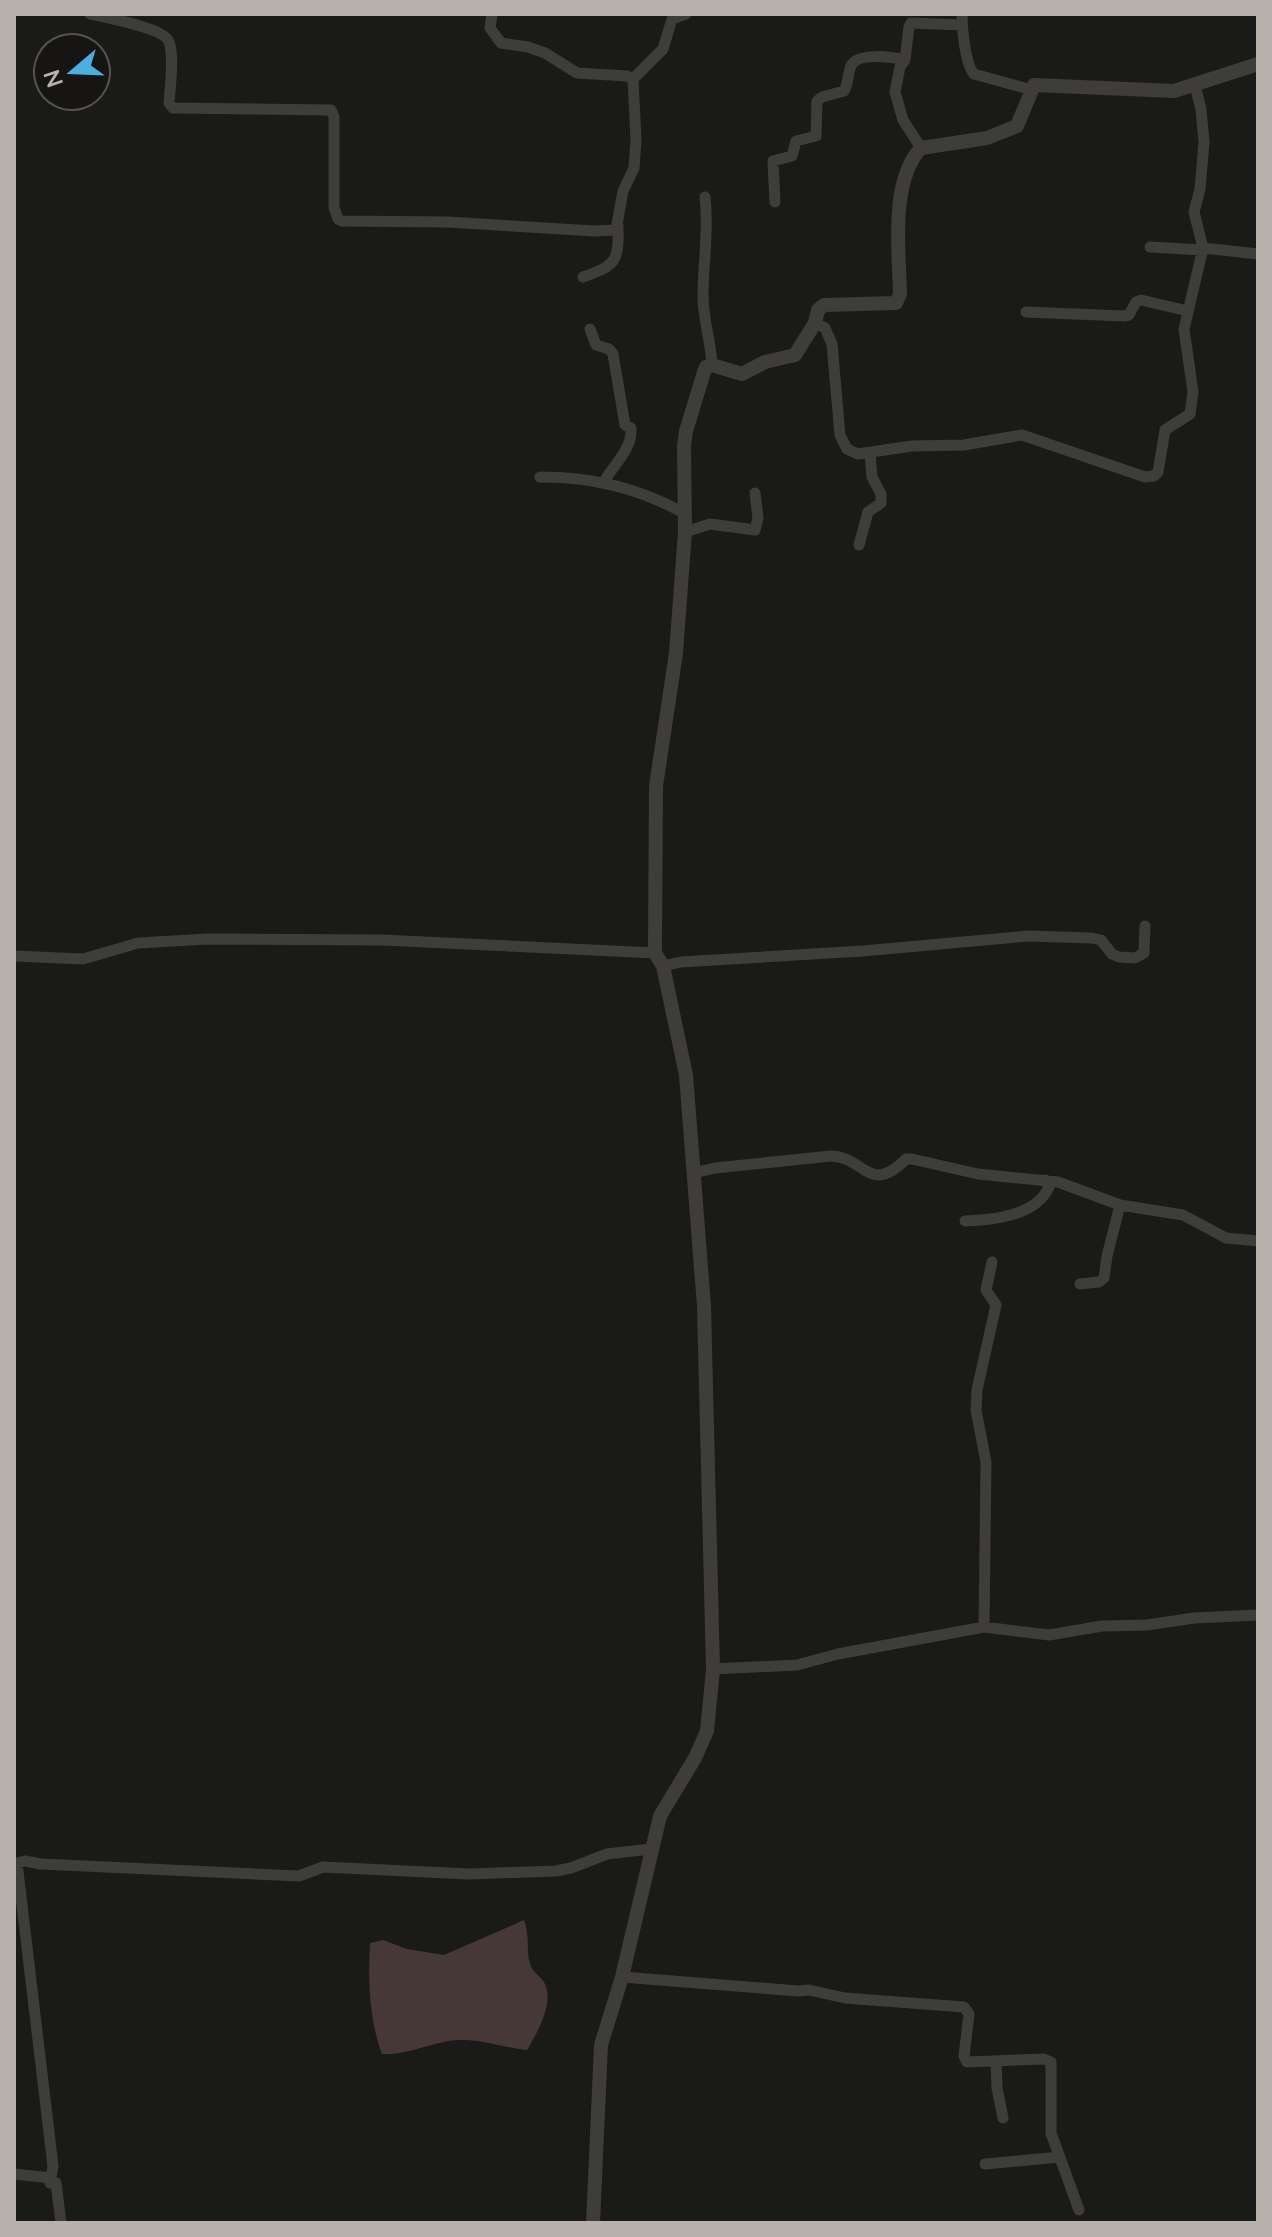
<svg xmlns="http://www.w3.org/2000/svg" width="1272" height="2237" font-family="Lato,sans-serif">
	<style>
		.water { fill: #463837 }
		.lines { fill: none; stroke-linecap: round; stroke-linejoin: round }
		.minor { stroke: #3f3d3a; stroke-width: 11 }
		.tertiary { stroke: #3f3d3a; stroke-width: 14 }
	</style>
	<rect width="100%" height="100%" fill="#1a1a19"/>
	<path class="water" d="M524 1920C530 1935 526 1950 530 1964 532 1972 542 1977 545 1984 554 2004 537 2033 527 2050 506 2048 484 2040 464 2040 437 2039 408 2056 382 2054 369 2020 368 1980 370 1943L383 1940 407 1949 444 1955Z"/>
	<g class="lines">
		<path class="minor" d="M90 14C106 18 160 27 168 40 175 52 170 88 169 103L173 108 331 110 334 117V207L338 219 342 221 447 222 594 231 616 230 623 191 634 168 636 140 633 79 627 76 577 73 545 53 528 47 501 43 490 28 492 14
			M962 14C962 28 965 64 974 74L1032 90
			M633 79 663 49 672 19 686 14
			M921 148 903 120 895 92 900 67 905 60 909 27 911 23 962 25
			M705 197C709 231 703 263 703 297 703 319 711 342 712 365
			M775 202 773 161 792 156 796 141 816 136 817 101 822 97 844 91C849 83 847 75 851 66 857 52 892 57 905 60
			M1150 247 1203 250
			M1203 248 1258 254
			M583 277C616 265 619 262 618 226
			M1026 312 1124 316 1129 315 1136 302 1141 300 1188 311
			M815 323 825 328 832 344 840 435 847 449 858 454 912 446 964 445 1022 435 1145 477 1154 476 1158 472 1165 430 1190 414 1193 392 1184 329 1203 248 1194 212 1200 189 1204 142 1201 109 1195 86
			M590 329 596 345 609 349 613 354 625 425 631 428C632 451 614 463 604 482
			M540 477C593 477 638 488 684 513
			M685 532 710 524 755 530 758 518 755 493
			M859 545 868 512 881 503V494L872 477 870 453
			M14 956 83 959 138 943 208 939 382 940 655 953
			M663 966 681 962 863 951 1028 936 1092 938 1101 940 1112 954 1119 957 1135 958 1144 953 1145 926
			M694 1173 715 1168 831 1156C865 1157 869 1196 906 1159H912L978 1174 1058 1182 1120 1205 1183 1215 1226 1238 1258 1241
			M965 1221C993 1220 1036 1216 1049 1187L1046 1180
			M1080 1284 1099 1282 1104 1278 1107 1256 1120 1205
			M984 1627 986 1462 976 1410 977 1390 996 1305 986 1290 992 1262
			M713 1669 797 1665 838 1654 984 1627 1049 1635 1102 1626 1147 1625 1194 1618 1258 1615
			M622 1977 798 1991 809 1990 845 1998 964 2007 969 2014 964 2056 967 2062 1044 2059 1051 2062V2133L1079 2210
			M996 2061 997 2088 1003 2118
			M985 2164 1060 2157
			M14 2174 51 2178 50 2183H56L61 2223
			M50 2183 53 2166 17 1863 25 1861 41 1864 299 1876 323 1867 468 1874 556 1871 571 1868 607 1854 651 1849"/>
		<path class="tertiary" d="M593 2223 601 2045 622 1977 660 1816 695 1758 707 1731 713 1669 704 1306 686 1075 663 966 655 953V944L656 786 676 653 685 532 684 446 686 431 704 372 706 367 712 365 742 374 765 362 795 355 815 323 818 310 824 305 896 303 900 294C899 251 890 181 921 148L987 138 1017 126 1034 85 1174 91 1258 64"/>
	</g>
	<rect width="1272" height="2237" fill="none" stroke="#b9b1ac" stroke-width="32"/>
	<g transform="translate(72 72) rotate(251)"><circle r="38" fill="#161514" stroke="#575351" stroke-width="2"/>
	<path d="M0-6L14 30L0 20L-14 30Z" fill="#4bb0e0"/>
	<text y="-12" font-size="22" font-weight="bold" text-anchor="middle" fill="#b9b1ac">N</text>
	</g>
</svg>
